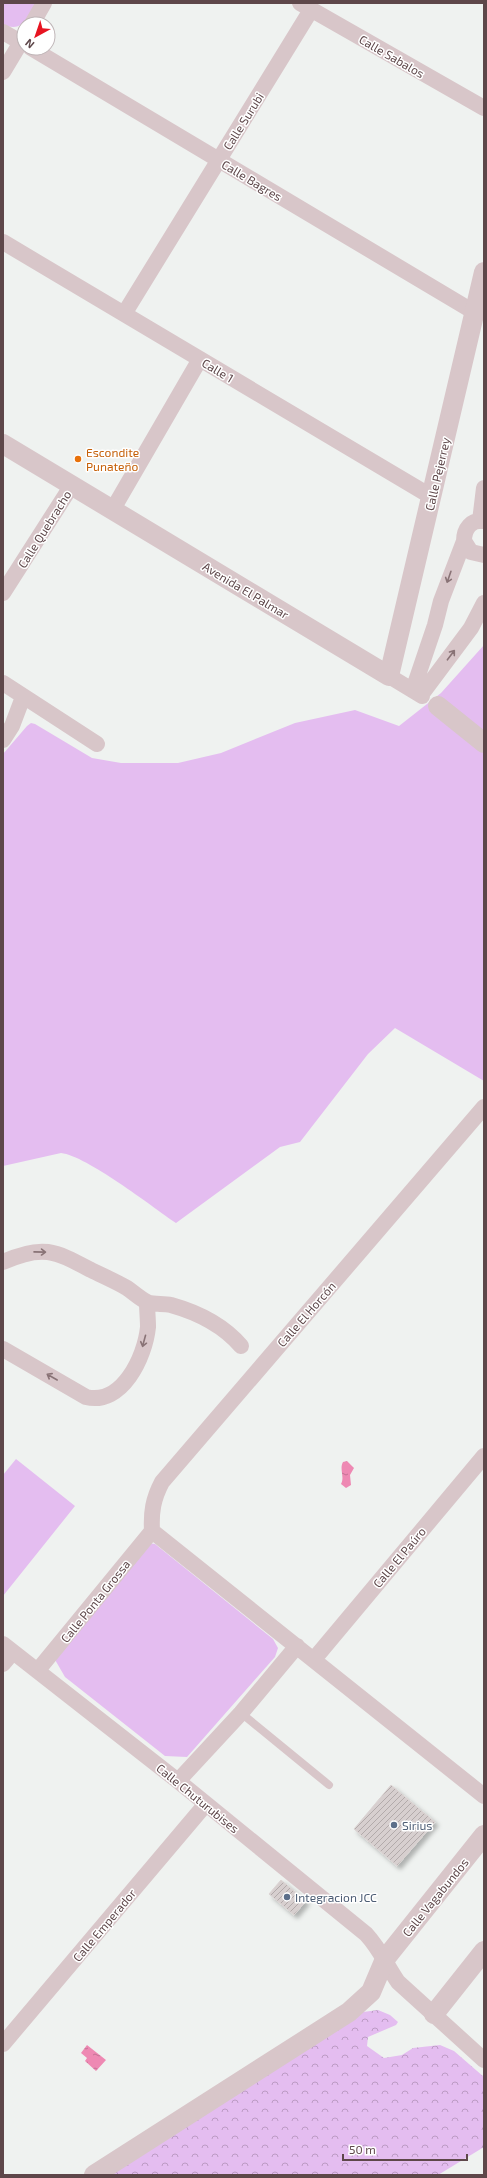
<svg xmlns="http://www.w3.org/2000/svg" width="487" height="2178" font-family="'Exo 2',sans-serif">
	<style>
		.green { fill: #e4bdf0 }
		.forest { fill: url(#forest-crowns) }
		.water { fill: url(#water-ripples) }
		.building { fill: url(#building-hatch); stroke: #dbd4d3; filter: url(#shadow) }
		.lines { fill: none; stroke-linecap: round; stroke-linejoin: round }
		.service { stroke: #d8c6c9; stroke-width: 8 }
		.minor { stroke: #d8c6c9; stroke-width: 16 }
		.tertiary { stroke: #d8c6c9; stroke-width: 20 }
		.oneway { stroke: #897376 }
		.food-dot { fill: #e8710a; stroke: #fff; stroke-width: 1.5 }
		.service-dot { fill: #5c6f8a; stroke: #fff; stroke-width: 1.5 }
		.labels { text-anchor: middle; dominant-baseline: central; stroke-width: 3; stroke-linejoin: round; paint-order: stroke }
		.street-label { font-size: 12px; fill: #5e474a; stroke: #fff }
		.food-label { font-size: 12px; fill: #c56008; stroke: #fff; text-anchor: start }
		.service-label { font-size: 12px; fill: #4e5e75; stroke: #fff; text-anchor: start }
	</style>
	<defs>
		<pattern id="forest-crowns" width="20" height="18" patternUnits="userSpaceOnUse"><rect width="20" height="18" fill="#e4bdf0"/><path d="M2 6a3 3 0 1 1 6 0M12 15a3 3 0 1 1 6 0" fill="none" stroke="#bc9bc4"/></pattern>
		<pattern id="water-ripples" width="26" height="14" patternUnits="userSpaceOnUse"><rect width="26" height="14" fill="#ee89b3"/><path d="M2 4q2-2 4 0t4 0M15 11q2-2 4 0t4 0" fill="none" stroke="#c47294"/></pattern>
		<pattern id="building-hatch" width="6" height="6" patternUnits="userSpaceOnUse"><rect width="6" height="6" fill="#d7cfcf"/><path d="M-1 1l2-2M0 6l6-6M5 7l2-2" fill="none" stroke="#b2aaaa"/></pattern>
		<filter id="shadow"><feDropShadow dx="3.5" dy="3.5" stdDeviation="2" flood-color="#0004"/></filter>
	</defs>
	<rect width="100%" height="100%" fill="#eff2f0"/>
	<path class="green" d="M3 3H36C26 19 24 32 3 25Z
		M484 645V1081L395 1028 368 1054 300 1142 280 1147 176 1223C151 1206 87 1156 61 1153L3 1166V754L27 726 31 723 35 724 92 758 121 763H178L221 753 295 723 355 710 399 726 441 693Z
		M16 1459 75 1506 3 1596V1475Z
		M148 1543 155 1544 273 1639 278 1648 275 1657 187 1757 165 1756 65 1677 54 1658Z"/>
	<path class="forest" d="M378 2010 390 2015 398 2022 396 2025 368 2037 367 2046 384 2058 402 2055 413 2048 440 2045 454 2051 484 2077V2147L438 2175H106L356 2013Z"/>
	<path class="water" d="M347 1461 354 1468 350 1475 351 1485 346 1488 341 1484C345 1477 339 1469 343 1462Z
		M87 2045 106 2060 96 2071 85 2061 87 2058 81 2053Z"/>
	<path class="building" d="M391 1785 435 1822 397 1866 354 1829Z
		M281 1880 306 1901 294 1915 269 1894Z"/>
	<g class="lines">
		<path class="service" d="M241 1713 329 1785"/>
		<path class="minor" d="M300 3 484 108
			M32 24 44 3
			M3 32 24 44
			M31 48 474 312
			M3 72 24 37
			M3 242 432 497
			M124 314 311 10
			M113 509 200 359
			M480 521 484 488
			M484 521C471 519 464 529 464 541L471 552 484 555
			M3 593 72 485
			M389 676 422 696
			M3 683 97 744
			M413 690 435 625 441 601 464 541
			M421 695 471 628 484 603
			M3 740 12 726 23 697
			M3 1262C43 1244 55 1251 91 1270 103 1276 115 1281 127 1288 133 1292 139 1298 147 1302 154 1305 163 1303 171 1305 196 1312 223 1325 241 1346
			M3 1349 86 1397C122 1406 145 1357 148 1327 148 1319 147 1310 147 1302
			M152 1531C151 1512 153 1499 162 1482L484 1107
			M152 1531 484 1796
			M3 1644 178 1781 366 1934C380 1949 387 1966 398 1982L484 2060
			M315 1658 484 1456
			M3 1664 13 1652
			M38 1670 152 1531
			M178 1781 241 1713 297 1646
			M3 2044 205 1805"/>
		<path class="tertiary" d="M3 444 389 676 484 272
			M438 706 484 743
			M434 2014 484 1951
			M94 2175 349 2012 371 1992 385 1959 484 1835"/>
	</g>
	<defs><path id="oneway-shaft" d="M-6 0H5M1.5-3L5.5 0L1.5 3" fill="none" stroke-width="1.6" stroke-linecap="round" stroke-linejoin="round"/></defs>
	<g class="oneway">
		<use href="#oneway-shaft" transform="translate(449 577) rotate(109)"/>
		<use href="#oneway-shaft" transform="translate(451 655) rotate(-53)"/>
		<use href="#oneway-shaft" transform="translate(40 1252) rotate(1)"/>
		<use href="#oneway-shaft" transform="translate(144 1341) rotate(105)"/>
		<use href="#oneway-shaft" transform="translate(52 1377) rotate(-150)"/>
	</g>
	<circle class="food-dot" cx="78" cy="459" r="4"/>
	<g class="service-dot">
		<circle cx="394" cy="1825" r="4"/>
		<circle cx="287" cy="1897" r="4"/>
	</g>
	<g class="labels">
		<g class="street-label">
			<text transform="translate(392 56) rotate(30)">Calle Sabalos</text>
			<text transform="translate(243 121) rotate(-58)">Calle Surubi</text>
			<text transform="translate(252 180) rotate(31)">Calle Bagres</text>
			<text transform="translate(218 370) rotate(31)">Calle 1</text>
			<text transform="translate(437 474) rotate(-77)">Calle Pejerrey</text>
			<text transform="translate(44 529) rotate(-58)">Calle Quebracho</text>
			<text transform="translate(246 590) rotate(31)">Avenida El Palmar</text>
			<text transform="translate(306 1314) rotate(-49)">Calle El Horcón</text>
			<text transform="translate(399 1557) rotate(-50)">Calle El Paúro</text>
			<text transform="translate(95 1601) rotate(-51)">Calle Ponta Grossa</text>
			<text transform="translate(198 1798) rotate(39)">Calle Chuturubises</text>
			<text transform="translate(435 1897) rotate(-51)">Calle Vagabundos</text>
			<text transform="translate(104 1925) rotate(-50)">Calle Emperador</text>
		</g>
		<g class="food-label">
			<text x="86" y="452">Escondite<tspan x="86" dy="14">Punateño</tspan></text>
		</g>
		<g class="service-label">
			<text x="402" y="1825">Sirius</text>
			<text x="295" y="1897">Integracion JCC</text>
		</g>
	</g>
	<rect width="487" height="2178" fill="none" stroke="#5e474a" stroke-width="8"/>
	<g transform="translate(36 36) rotate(220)"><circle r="19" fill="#ffffff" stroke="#bfb5b7"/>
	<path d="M0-3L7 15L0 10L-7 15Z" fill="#e71421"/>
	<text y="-6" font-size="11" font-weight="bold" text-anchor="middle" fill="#5e474a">N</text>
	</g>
	<path d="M343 2154v6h124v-6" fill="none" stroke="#5e474a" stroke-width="2"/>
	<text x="349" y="2154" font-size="12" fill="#5e474a" stroke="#ffffff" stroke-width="3" paint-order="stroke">50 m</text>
</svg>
